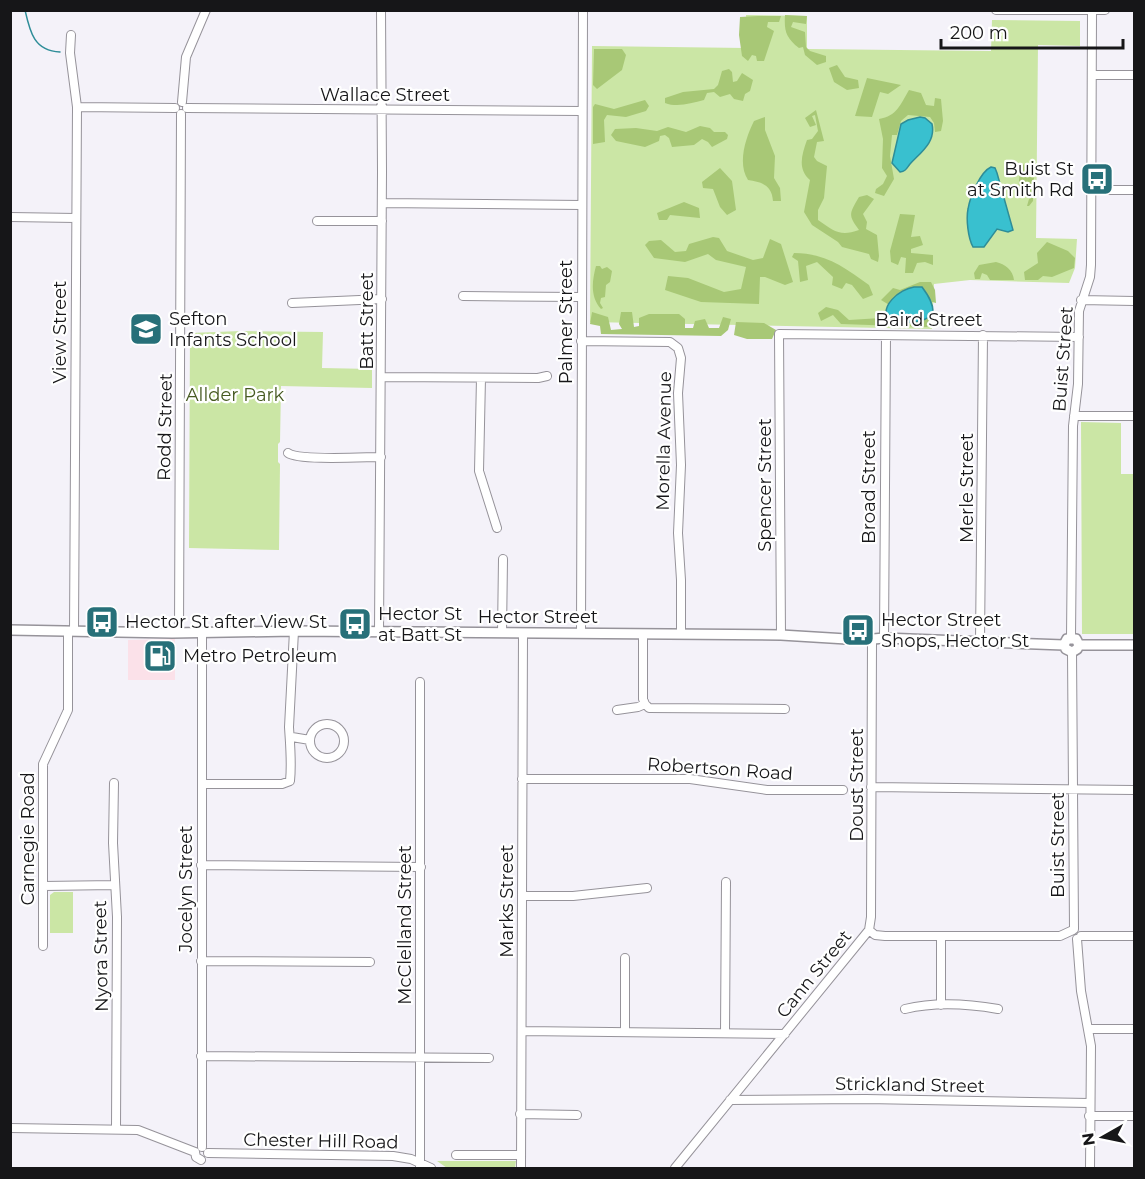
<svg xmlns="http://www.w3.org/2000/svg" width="1145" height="1179" font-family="Montserrat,sans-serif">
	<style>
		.commercial { fill: #fbe1e9 }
		.green { fill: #cbe6a5 }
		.forest { fill: #a8c876 }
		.water { fill: #39c0cf; stroke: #2e8d98; stroke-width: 1.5 }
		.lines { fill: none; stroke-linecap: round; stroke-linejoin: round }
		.stream { stroke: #2e8d98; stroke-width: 1.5 }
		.minor-casing { stroke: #96939a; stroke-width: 10 }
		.major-casing { stroke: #96939a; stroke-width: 12 }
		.minor { stroke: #fff; stroke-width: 8 }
		.major { stroke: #fff; stroke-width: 9 }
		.labels { text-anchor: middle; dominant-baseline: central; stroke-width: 4.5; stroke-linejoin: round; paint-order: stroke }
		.street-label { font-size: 18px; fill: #161618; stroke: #fff }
		.poi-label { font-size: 18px; fill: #161618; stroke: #fff; text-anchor: start }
		.park-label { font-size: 18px; fill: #465a21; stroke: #fff }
	</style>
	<rect width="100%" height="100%" fill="#f4f2f9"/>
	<path class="commercial" d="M175 639V680H128V640Z"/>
	<path class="green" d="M746 15 807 16V49L991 51 992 20 1080 21V46L1038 45 1036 238 1077 239 1075 268 1069 283 970 280 934 284 932 329 590 322 592 46 746 48Z
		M241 331 323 332 322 368 372 369V388L281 386 280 442 278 444V462L280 464 279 550 189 548 190 333Z
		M1081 422 1121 423V474H1134V634H1082Z
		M54 892H73V933H50V895Z
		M437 1161H516L515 1168H447Z"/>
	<path class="forest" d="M785 15 807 16 806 24 793 22 791 27 805 32 806 47 810 51 826 56V62L817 65 805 55 803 47 799 48C786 38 784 31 785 15Z
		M758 16H781L779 22H768L767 27 774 31 764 61H757L756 56 752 55 748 61 742 56 739 35 740 17Z
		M594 49H622L626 55 622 70 597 89 593 85Z
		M837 65 845 77 858 80 859 88 847 90 834 82 829 68Z
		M729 69 732 72 733 82 737 81 742 73 753 80 750 91 745 94 743 101 734 99 730 94 720 97 714 92 707 93 704 100C691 103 678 108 665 103V98L683 92 714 89 718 85 722 71Z
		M867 78 901 85 888 94 880 92 872 117 855 116Z
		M909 90 921 93 926 105 934 106 935 98 941 99 943 121 941 131 935 132 934 123 930 117 908 115 901 121 897 135H892L890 156 894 179 884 196 875 193 876 189 883 184 887 176 882 168 883 139 879 119C897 116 900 105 909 90Z
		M645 100 649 106 646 111 626 117 607 115 604 120 605 142 593 144V107L595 104 614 109Z
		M816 110 824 141 817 142 814 157 817 161 827 166 824 198 818 210V220C834 231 840 237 859 230 848 215 849 214 859 197L867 195 874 199 863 214 867 222 866 229 877 235 879 256 878 262 871 259 869 254 842 247 838 242 812 225 804 212 810 180C797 169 802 154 807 140L812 139 818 131 815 115 812 116 816 125 810 127 805 118Z
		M765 117V130L775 156 774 178 780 188 781 201H773C772 185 762 182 748 180 737 163 746 137 754 121Z
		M700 126 710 128 714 132H725L728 135 727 139 712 147 708 142 702 139 694 145 672 147 669 138 665 135 660 136 659 141 645 147 616 141 611 135 615 129 636 128 657 131 668 127 686 132Z
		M1024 164 1034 178 1033 201 1029 206H1027L1031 192 1029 190 1023 196H1018L1020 168Z
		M720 168 732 181 736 210 727 215 720 207 713 189 703 188 702 182Z
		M684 202 699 208 700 218 670 215 667 220H659L657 213Z
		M900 214 915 215 911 237 920 236 923 245 911 249V253L933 255V265L925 262 917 263 913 273H905L906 258 901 257 898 265 891 262 890 251Z
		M713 237 719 238 727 251 753 260 763 258 770 239 781 244 793 282 785 285 765 277H760L759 304 701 302 665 290 668 276 688 278 724 292 741 289 746 267 716 260 708 254 685 262 654 258 645 245 649 241 661 240 675 252 686 251 689 244Z
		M1047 242 1068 251 1075 258 1074 268 1052 277 1043 276 1038 280H1025L1024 272 1038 263 1037 253Z
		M794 253C825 253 844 267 869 285L873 295 863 299 852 285 846 283 842 289 832 285 833 277 817 262 806 266 808 280 800 282 798 261 792 257Z
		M996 262C1005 264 1013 270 1014 280H990L987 275 982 273 980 279H975L974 273 979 265Z
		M596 266H600L602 269 607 267 612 271 610 282 606 285 605 297 601 298 600 303 603 308 601 309C590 297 592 281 596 266Z
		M920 282H931L935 290 936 303 924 300 891 306 881 300 893 288 900 290Z
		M826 307 838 310 849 320 929 315 931 320 927 327 841 324 833 315 821 321 818 313Z
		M592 312 608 317 611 330 622 329 619 324 621 312H632L634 327 639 326V318L649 314H679L685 319V328H693L695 321 705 319 709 328H719L723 317 731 319 728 330 721 336 601 334 600 326 590 324Z
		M736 322 764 323 776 330 772 339H747L734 335Z"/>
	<path class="water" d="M920 117 925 118 932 124C936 142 921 152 910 164 906 169 906 171 900 172L892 163 901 124 908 120Z
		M991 167 995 168 997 173 1013 230 1008 232 997 229 984 247H973C968 238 966 219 968 209 970 197 980 172 991 167Z
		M914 287H922C928 295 934 304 933 314 921 325 905 322 890 322 877 307 900 289 914 287Z"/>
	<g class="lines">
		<path class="stream" d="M25 10C30 32 34 51 60 52"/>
		<g class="minor-casing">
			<path id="minor" d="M996 10H1105
				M71 35 70 53 77 107 74 631
				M1092 75H1134
				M182 102 186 57 206 10
				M77 107 175 108
				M187 108 582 111
				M1091 190H1134
				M382 203 582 205
				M10 217 76 218
				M317 221H382
				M463 296 581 297
				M1081 300 1134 301
				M292 303 382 299
				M581 341 670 342 678 348 681 358 678 393 681 465 678 533 681 580V634
				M382 377 538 378 547 376
				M481 378 479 471 497 528
				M1074 416H1134
				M288 453C299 461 365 457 381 457
				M179 632 181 114
				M202 632V1147
				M379 632 382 172 381 10
				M502 633 503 559
				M581 633 583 10
				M643 634V699L645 704 649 708 785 709
				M781 635 779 334 1079 337
				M1071 637 1073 426 1078 384 1079 311 1090 277 1091 265 1092 12
				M884 638 886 336
				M980 642 983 335
				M1072 652 1074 929
				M617 710 638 707 645 704
				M310 741a17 17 0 1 1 34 0a17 17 0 1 1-34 0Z
				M292 737 310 740
				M522 779H690L767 790H843
				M114 783 113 843 117 917 116 1128
				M202 784H282L290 781C292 763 290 744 289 727L294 631
				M871 787 1134 790
				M201 865 421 867
				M43 886 115 885
				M522 896H573L647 888
				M869 930 875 935 885 936H1060L1073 930
				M1081 936H1134
				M1077 939 1081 991 1091 1046 1090 1168
				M43 946V764L68 710V631
				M201 961 370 962
				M941 1005V936
				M905 1009C934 1002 969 1004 998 1009
				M1088 1029H1134
				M522 1031 785 1034
				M625 1032V958
				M725 1033 726 882
				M201 1056 489 1058
				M730 1100 866 1099 1089 1103
				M520 1114 577 1115
				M1089 1116H1134
				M10 1128 138 1130 195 1152
				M195 1152 196 1157 201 1160
				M208 1153 393 1156 411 1159 431 1168
				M456 1155H521
				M420 1168V682
				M521 1168 523 633
				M675 1168 869 930 871 917 872 640"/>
		</g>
		<g class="major-casing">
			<path id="major" d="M10 630 172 633 294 631 781 635 863 640 884 638 1064 645
				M1064 645 1067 639H1076L1079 645
				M1064 645 1066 649 1072 652 1077 649 1079 645
				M1079 645H1134"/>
		</g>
		<use href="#minor" class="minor"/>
		<use href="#major" class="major"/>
	</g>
	<defs>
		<g id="bus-square" transform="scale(1.725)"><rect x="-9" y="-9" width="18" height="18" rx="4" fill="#277079" stroke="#fff"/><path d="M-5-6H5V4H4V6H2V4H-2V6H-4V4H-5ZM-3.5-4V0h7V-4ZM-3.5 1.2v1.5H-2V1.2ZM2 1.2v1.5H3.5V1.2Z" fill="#fff"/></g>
		<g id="school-square" transform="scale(1.725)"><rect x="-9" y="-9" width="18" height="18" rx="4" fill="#277079" stroke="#fff"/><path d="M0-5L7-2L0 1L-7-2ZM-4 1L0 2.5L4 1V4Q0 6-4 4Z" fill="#fff"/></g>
		<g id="fuel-square" transform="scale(1.725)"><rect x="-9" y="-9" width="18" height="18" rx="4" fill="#277079" stroke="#fff"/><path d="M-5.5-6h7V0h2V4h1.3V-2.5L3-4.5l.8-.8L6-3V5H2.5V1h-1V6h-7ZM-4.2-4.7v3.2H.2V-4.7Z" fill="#fff"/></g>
	</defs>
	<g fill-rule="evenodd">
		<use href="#bus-square" x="1097" y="179"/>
		<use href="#school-square" x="146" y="329"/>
		<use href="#bus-square" x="102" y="622"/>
		<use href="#bus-square" x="355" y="624"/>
		<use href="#bus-square" x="858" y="630"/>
		<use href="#fuel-square" x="160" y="656"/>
	</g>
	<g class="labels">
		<g class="street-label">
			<text x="385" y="95">Wallace Street</text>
			<text x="929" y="320">Baird Street</text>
			<text transform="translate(367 321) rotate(-90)">Batt Street</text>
			<text transform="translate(566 322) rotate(-90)">Palmer Street</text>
			<text transform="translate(60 332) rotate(-90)">View Street</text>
			<text transform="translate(1063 359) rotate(-86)">Buist Street</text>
			<text transform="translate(165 427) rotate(-89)">Rodd Street</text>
			<text transform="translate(664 441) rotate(-89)">Morella Avenue</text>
			<text transform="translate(765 485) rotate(-90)">Spencer Street</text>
			<text transform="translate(869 487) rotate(-90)">Broad Street</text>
			<text transform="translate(967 488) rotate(-90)">Merle Street</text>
			<text x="538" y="617">Hector Street</text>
			<text transform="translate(720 769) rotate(4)">Robertson Road</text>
			<text transform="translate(857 785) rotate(-90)">Doust Street</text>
			<text transform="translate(28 839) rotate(-90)">Carnegie Road</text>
			<text transform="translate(1058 845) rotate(-90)">Buist Street</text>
			<text transform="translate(186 889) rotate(-90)">Jocelyn Street</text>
			<text transform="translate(507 901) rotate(-90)">Marks Street</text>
			<text transform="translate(405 925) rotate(-90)">McClelland Street</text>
			<text transform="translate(101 956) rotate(-91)">Nyora Street</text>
			<text transform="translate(814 974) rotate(-51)">Cann Street</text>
			<text transform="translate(910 1085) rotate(1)">Strickland Street</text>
			<text transform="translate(321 1141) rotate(1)">Chester Hill Road</text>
		</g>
		<g class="poi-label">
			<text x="1074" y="169" text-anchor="end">Buist St<tspan x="1074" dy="21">at Smith Rd</tspan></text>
			<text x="169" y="319">Sefton<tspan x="169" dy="21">Infants School</tspan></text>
			<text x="378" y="614">Hector St<tspan x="378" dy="21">at Batt St</tspan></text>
			<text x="881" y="620">Hector Street<tspan x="881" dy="21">Shops, Hector St</tspan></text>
			<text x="125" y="622">Hector St after View St</text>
			<text x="183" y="656">Metro Petroleum</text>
		</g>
		<g class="park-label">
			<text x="235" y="395">Allder Park</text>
		</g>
	</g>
	<rect width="1145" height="1179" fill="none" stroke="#161618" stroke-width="24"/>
	<g transform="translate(1103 1137) rotate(261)" stroke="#ffffff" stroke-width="4.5" paint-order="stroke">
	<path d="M0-4.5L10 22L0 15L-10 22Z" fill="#161618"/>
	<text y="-9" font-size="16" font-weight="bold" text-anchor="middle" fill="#161618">N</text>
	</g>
	<path d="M941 39v9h182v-9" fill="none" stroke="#161618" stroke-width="3"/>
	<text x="950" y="39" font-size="18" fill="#161618" stroke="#ffffff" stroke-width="4.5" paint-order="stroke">200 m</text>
</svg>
